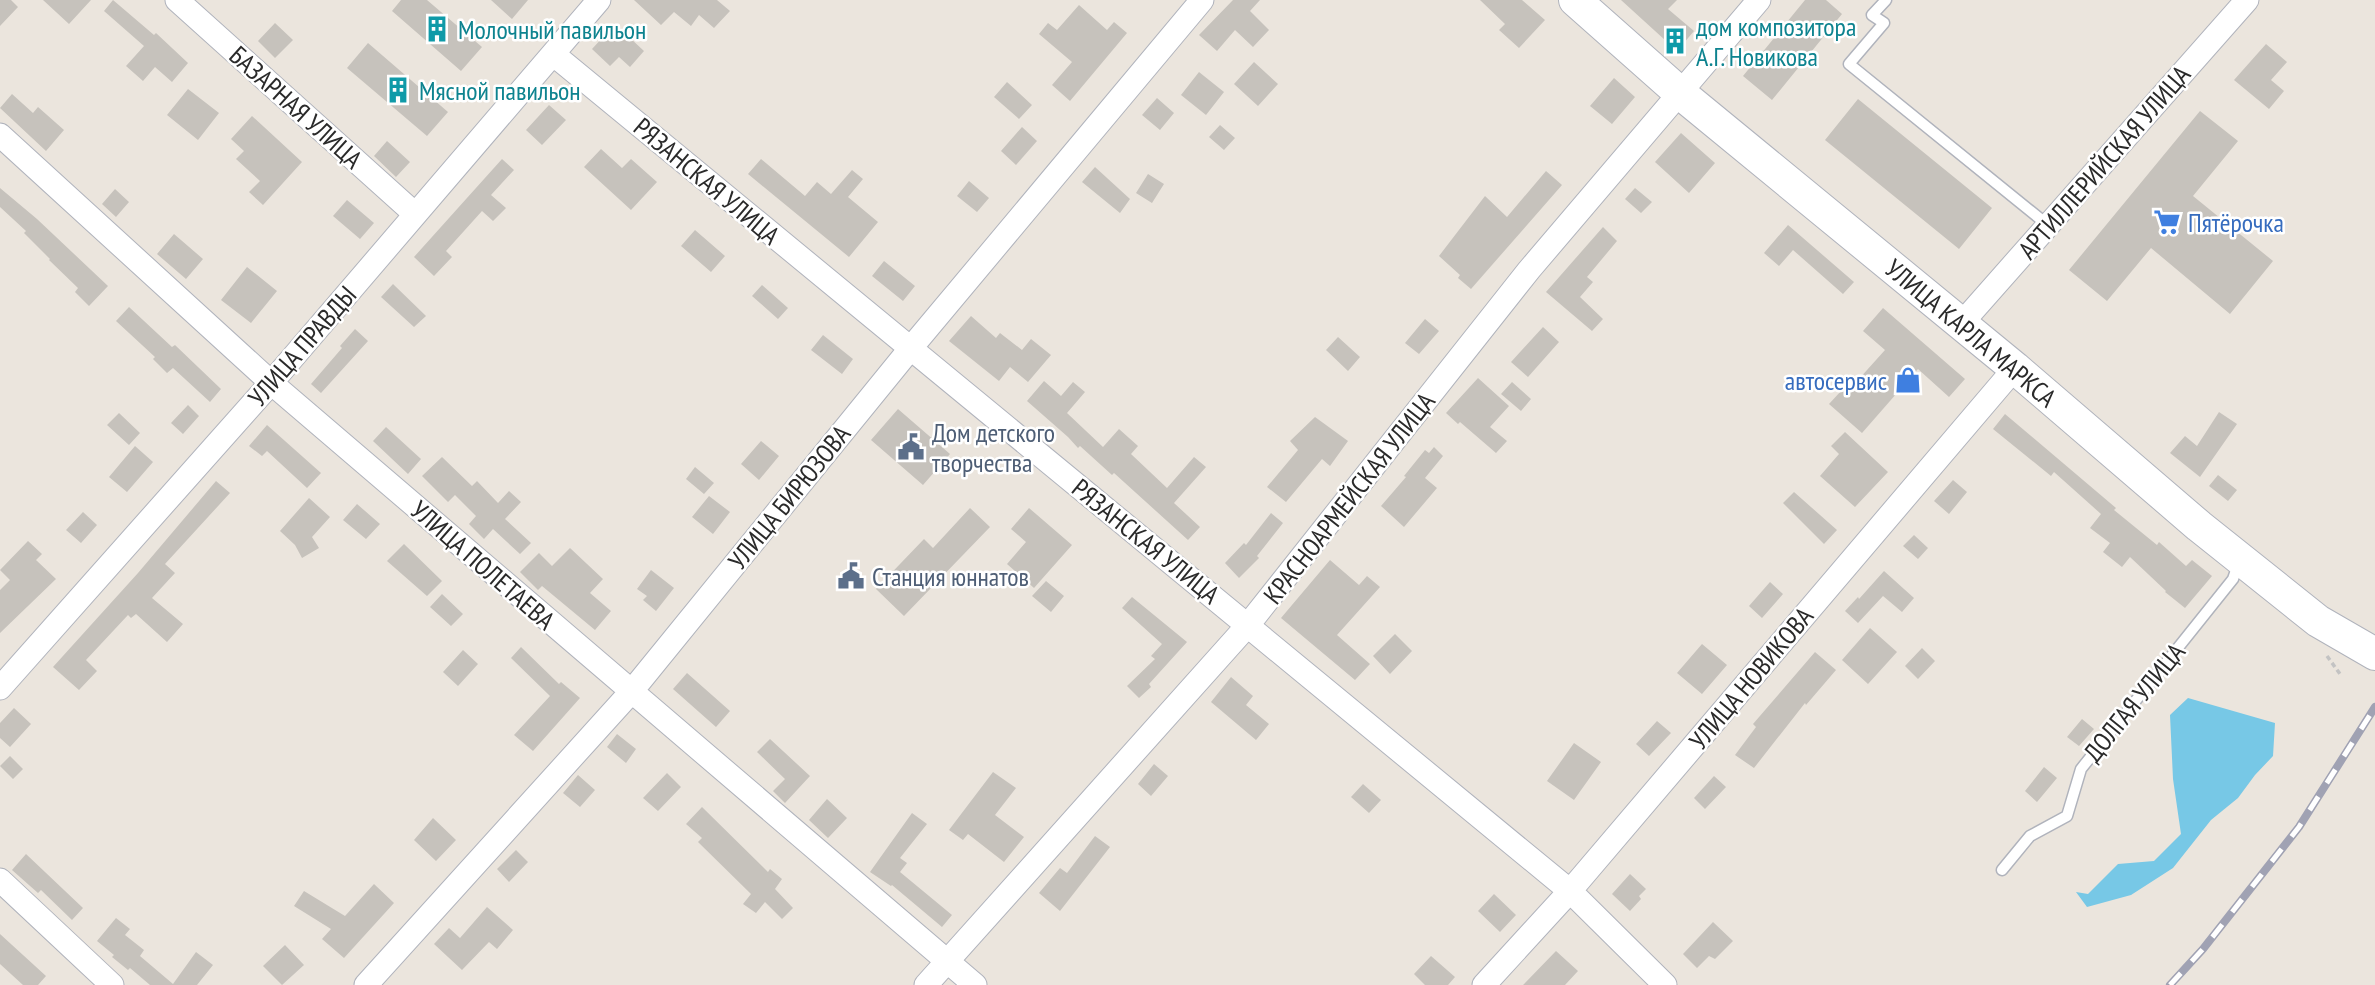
<svg xmlns="http://www.w3.org/2000/svg" width="2375" height="985" font-family="'PT Sans Narrow',sans-serif">
	<style>
		.water { fill: #77c8e6 }
		.building { fill: #c6c2bc }
		.lines { fill: none; stroke-linecap: round; stroke-linejoin: round }
		.service-casing { stroke: #b0b3bc; stroke-width: 13 }
		.minor-casing { stroke: #b0b3bc; stroke-width: 25 }
		.secondary-casing { stroke: #b0b3bc; stroke-width: 34 }
		.path { stroke: #c3c3c3; stroke-width: 3.5; stroke-dasharray: 5 3.5; stroke-linecap: butt }
		.service { stroke: #fff; stroke-width: 10 }
		.minor { stroke: #fff; stroke-width: 23 }
		.secondary { stroke: #fff; stroke-width: 32 }
		.rail-casing { stroke: #a0a2b3; stroke-width: 8 }
		.rail { stroke: #fff; stroke-width: 5; stroke-dasharray: 16; stroke-linecap: butt }
		.labels { text-anchor: middle; dominant-baseline: central; stroke-width: 5; stroke-linejoin: round; paint-order: stroke }
		.culture-label { font-size: 26px; fill: #0d838f; stroke: #fff; text-anchor: start }
		.street-label { font-size: 26px; fill: #2a2a2a; stroke: #fff }
		.shop-label { font-size: 26px; fill: #366cbe; stroke: #fff; text-anchor: start }
		.service-label { font-size: 26px; fill: #4e5e75; stroke: #fff; text-anchor: start }
	</style>
	<rect width="100%" height="100%" fill="#ebe5dd"/>
	<path class="water" d="M2188 698 2275 723 2273 756 2255 775 2238 798 2211 820 2173 868 2131 895 2087 907 2076 892 2088 894 2118 864 2154 861 2181 834 2173 779 2170 715Z"/>
	<path class="building" d="M0 0H11L18 7 0 26Z
		M43 0H91L69 24Z
		M113 0 154 35 156 33 188 63 172 82 155 67 143 81 126 66 144 46 104 11Z
		M401 0H427L482 47 461 71 392 11Z
		M491 0H528L512 19Z
		M634 0H717L730 11 714 28 699 15 691 26 674 12 661 25Z
		M1233 0H1260L1250 11 1269 30 1253 47 1235 30 1217 51 1199 35Z
		M1480 0H1522L1545 20 1519 48 1499 30 1505 24Z
		M1621 0H1677L1668 9 1694 31 1677 51Z
		M1805 0H1826L1842 14 1772 100 1743 76Z
		M1079 5 1107 30 1114 22 1127 33 1070 101 1052 85 1072 62 1039 34 1048 23 1057 30Z
		M275 23 293 40 275 58 258 41Z
		M615 24 644 51 630 67 619 57 610 66 592 49Z
		M368 43 448 112 427 136 347 68Z
		M2266 44 2287 62 2271 80 2284 91 2269 109 2234 80Z
		M1254 62 1278 84 1258 106 1234 84Z
		M1199 72 1224 92 1206 115 1181 95Z
		M1614 78 1635 97 1612 124 1590 106Z
		M1007 82 1032 105 1019 119 994 97Z
		M188 89 219 113 198 140 167 115Z
		M12 94 33 113 38 107 64 130 46 151 0 108Z
		M1157 98 1174 113 1160 130 1142 115Z
		M1858 99 1992 208 1959 249 1825 140Z
		M549 105 566 120 542 145 526 130Z
		M2200 111 2238 141 2193 196 2273 261 2230 314 2151 248 2107 301 2069 270Z
		M252 116 302 162 263 205 249 192 260 181 236 159 244 151 231 139Z
		M1220 125 1235 138 1224 150 1209 137Z
		M1022 127 1037 141 1016 165 1001 151Z
		M1681 133 1715 163 1689 193 1655 162Z
		M387 141 410 162 396 177 374 156Z
		M601 149 622 168 631 159 657 182 631 210 584 167Z
		M502 159 514 170 491 195 506 208 493 221 482 211 446 251 452 257 434 276 414 257Z
		M761 159 805 196 817 182 831 194 852 170 863 179 848 197 878 222 849 257 748 174Z
		M1095 167 1130 199 1120 213 1082 182Z
		M1546 171 1562 185 1471 289 1458 278 1460 275 1439 256 1485 196 1507 217Z
		M1148 174 1164 184 1152 203 1136 193Z
		M969 181 989 198 977 212 957 196Z
		M0 188 37 219 108 286 89 306 75 292 78 288 49 260 50 259 24 233 26 231 0 207Z
		M1635 188 1652 202 1641 213 1625 199Z
		M115 189 129 202 116 217 102 204Z
		M347 200 374 223 360 239 333 216Z
		M1788 225 1854 282 1843 294 1793 250 1779 266 1764 253Z
		M1603 227 1617 241 1587 277 1593 282 1580 297 1603 319 1592 331 1546 292Z
		M695 230 725 256 711 272 681 246Z
		M174 234 203 259 186 279 157 254Z
		M884 261 915 286 903 301 872 276Z
		M247 267 277 291 251 323 221 300Z
		M393 284 426 316 414 327 381 297Z
		M762 285 788 308 778 319 752 296Z
		M129 307 172 347 175 345 221 389 210 402 173 368 167 373 153 359 155 357 116 321Z
		M1883 308 1965 379 1949 397 1918 369 1862 433 1829 404 1853 378 1858 380 1885 350 1863 331Z
		M971 316 996 338 1000 333 1022 350 1031 339 1051 355 1028 382 1010 367 999 381 949 341Z
		M1425 319 1439 331 1419 354 1405 343Z
		M1543 327 1559 342 1528 377 1511 362Z
		M355 329 368 341 321 393 311 384 342 348 340 346Z
		M823 335 853 359 842 374 811 350Z
		M1338 337 1360 357 1348 371 1326 350Z
		M1478 378 1509 406 1490 427 1507 441 1496 453 1460 422 1458 424 1446 413Z
		M1044 381 1061 396 1073 382 1085 392 1067 413 1103 447 1119 429 1138 446 1131 454 1167 488 1194 457 1206 467 1174 503 1200 527 1188 540 1114 473 1112 475 1080 446 1078 448 1068 437 1027 401Z
		M1512 382 1531 399 1521 411 1501 394Z
		M188 405 199 416 183 434 171 423Z
		M898 409 950 454 923 485 871 440Z
		M2219 412 2237 424 2200 477 2170 453 2185 436 2197 446Z
		M119 413 140 433 129 445 107 425Z
		M2005 414 2116 508 2114 510 2157 545 2159 542 2186 566 2192 560 2212 576 2185 608 2165 592 2166 591 2130 557 2122 567 2103 552 2110 543 2090 528 2101 514 2054 472 2051 476 1993 429Z
		M1315 417 1348 441 1330 466 1322 459 1286 502 1267 487 1298 450 1290 441Z
		M267 425 321 473 307 488 267 451 262 456 249 446Z
		M386 427 421 459 408 474 373 441Z
		M1845 432 1888 472 1855 507 1820 476 1839 454 1831 446Z
		M761 441 779 456 759 480 741 464Z
		M135 446 153 462 127 492 109 477Z
		M1434 447 1443 456 1425 478 1437 488 1404 527 1381 506 1406 477 1404 476 1425 450 1429 453Z
		M442 457 472 486 477 481 498 503 509 491 521 502 505 519 531 543 520 554 493 529 484 539 469 524 476 516 455 495 448 502 422 476Z
		M695 467 714 483 704 494 686 479Z
		M2218 475 2237 490 2228 501 2209 486Z
		M1953 480 1967 492 1949 514 1934 501Z
		M216 481 230 493 165 564 175 573 152 598 183 624 167 642 136 614 131 618 128 615 86 660 97 671 79 690 53 667 138 573Z
		M1794 492 1837 530 1824 544 1783 503Z
		M709 496 730 512 713 534 692 517Z
		M309 498 330 517 312 537 319 548 302 558 295 545 280 531Z
		M357 504 380 524 366 539 343 520Z
		M970 508 990 527 904 616 876 589 924 539 933 548Z
		M1029 508 1072 545 1034 588 1007 564 1026 542 1011 529Z
		M83 512 97 525 81 543 66 530Z
		M1271 513 1283 523 1257 556 1259 558 1239 578 1225 563 1244 543 1246 545Z
		M1914 535 1928 548 1918 559 1903 546Z
		M28 541 42 554 36 560 56 579 0 633V590L10 580 0 570Z
		M404 544 442 581 427 596 387 561Z
		M570 548 603 579 590 593 611 611 595 630 542 586 538 590 520 572 539 553 552 566Z
		M1330 560 1359 585 1367 576 1380 587 1337 635 1370 664 1355 680 1281 618Z
		M651 570 674 588 656 611 643 600 647 596 637 589Z
		M1884 571 1914 598 1902 612 1883 596 1858 623 1845 611 1858 597 1859 599Z
		M1046 581 1064 596 1051 612 1032 596Z
		M1770 582 1783 594 1762 618 1749 606Z
		M442 594 463 614 451 626 430 607Z
		M1132 597 1187 642 1149 684 1151 687 1139 698 1127 686 1155 659 1151 656 1162 644 1122 608Z
		M1870 628 1897 652 1868 684 1842 660Z
		M1395 634 1412 651 1390 674 1373 656Z
		M1702 644 1727 665 1702 694 1677 673Z
		M521 647 559 684 561 682 580 698 533 751 514 735 550 696 511 658Z
		M1922 648 1935 661 1918 679 1905 666Z
		M463 650 478 664 458 686 443 672Z
		M1815 652 1836 670 1806 705 1805 703 1754 768 1735 755 1756 727 1753 724Z
		M687 673 730 711 716 727 673 689Z
		M1231 677 1253 696 1246 705 1269 724 1256 740 1211 702Z
		M14 708 31 724 10 747 0 738V723Z
		M2082 719 2094 729 2079 746 2067 737Z
		M1657 721 1671 733 1649 756 1636 744Z
		M617 734 636 749 626 763 607 747Z
		M770 739 810 776 785 803 773 791 785 779 757 752Z
		M1574 743 1601 762 1574 800 1547 781Z
		M10 756 23 769 13 779 0 766Z
		M1154 764 1168 776 1151 796 1138 784Z
		M2044 767 2057 778 2037 802 2025 791Z
		M993 772 1016 788 995 815 1024 837 1004 862 968 834 963 840 949 830Z
		M667 773 681 787 658 811 643 798Z
		M578 775 595 790 580 807 563 793Z
		M1714 776 1726 787 1705 809 1694 798Z
		M1363 784 1381 800 1369 813 1351 797Z
		M827 799 847 818 828 838 809 820Z
		M702 807 768 872 770 869 782 879 775 889 793 908 782 919 765 902 756 913 743 904 751 894 698 842 702 838 686 824Z
		M912 813 927 824 900 858 907 863 900 872 952 915 942 927 892 885 891 886 870 872Z
		M433 818 456 840 436 861 414 840Z
		M1095 836 1110 847 1060 911 1039 893 1060 868 1067 873Z
		M516 850 528 862 509 882 497 869Z
		M26 854 83 908 72 920 41 890 38 893 12 870Z
		M1630 874 1646 889 1639 896 1641 899 1630 911 1612 894Z
		M374 884 394 903 344 958 322 939 331 929 294 906 304 891 345 916Z
		M1494 894 1516 915 1500 932 1478 911Z
		M487 907 513 930 497 949 489 942 462 970 434 944 449 928 460 938Z
		M116 918 130 929 125 935 144 950 140 956 173 984 196 952 213 965 197 985H150L130 968 128 970 112 957 114 955 97 941Z
		M1713 922 1733 941 1715 959 1709 956 1697 968 1683 954Z
		M0 934 46 976 38 985H23L0 964Z
		M285 945 304 965 282 985 263 966Z
		M1556 951 1578 971 1565 985H1523Z
		M1431 956 1455 977 1448 985H1425L1414 974Z"/>
	<g class="lines">
		<g class="service-casing">
			<path id="service" d="M1886 0 1872 15 1884 23 1849 64 2049 226
				M2002 870 2030 836 2067 816 2081 769 2233 579 2239 562"/>
		</g>
		<g class="minor-casing">
			<path id="minor" d="M177 0 415 214
				M553 54 1570 891 1665 985
				M0 135 276 387 975 985
				M1961 324 2247 0
				M0 688 271 383 599 0
				M0 880 112 985
				M366 985 631 692 910 349 1202 0
				M926 985 1248 625 1529 270 1759 0
				M1484 985 1570 891 2015 368"/>
		</g>
		<g class="secondary-casing">
			<path id="secondary" d="M1575 0 1680 93 2015 368 2199 526 2318 621 2375 654"/>
		</g>
		<path class="path" d="M2327 656 2340 674"/>
		<use href="#service" class="service"/>
		<use href="#minor" class="minor"/>
		<use href="#secondary" class="secondary"/>
		<g class="rail-casing">
			<path id="rail" d="M2170 985 2203 949 2299 827 2375 707"/>
		</g>
		<use href="#rail" class="rail"/>
	</g>
	<defs>
		<g id="building-bare" transform="scale(2.1)"><path d="M-4-6H4V6H1V3H-1V6H-4ZM-2.5-4.3h1.7v1.8h-1.7ZM.8-4.3h1.7v1.8H.8ZM-2.5-1h1.7V.8h-1.7ZM.8-1h1.7V.8H.8Z" fill="#0f9aa8" stroke="#fff" stroke-width="2.5" paint-order="stroke"/></g>
		<g id="supermarket-bare" transform="scale(2.1)"><path d="M-6-5.5h2.5l.6 2H6L4.5 2H-2.5L-4.4-4H-6ZM-1.5 3.2a1.3 1.3 0 1 0 .1 0ZM3 3.2a1.3 1.3 0 1 0 .1 0Z" fill="#3f7fe0" stroke="#fff" stroke-width="2.5" paint-order="stroke"/></g>
		<g id="shop-bare" transform="scale(2.1)"><path d="M-5-2.5h2.3a2.7 3.5 0 0 1 5.4 0H5L5.5 6h-11ZM-1.5-2.5h3a1.5 2.3 0 0 0-3 0Z" fill="#3f7fe0" stroke="#fff" stroke-width="2.5" paint-order="stroke"/></g>
		<g id="civic-bare" transform="scale(2.1)"><path d="M-.6-6.5H3V-4.5H.6V-3L4-1V1h2V6H-6V1h2V-1L-.6-3ZM-1.2 2.5V6h2.4V2.5Z" fill="#5c6f8a" stroke="#fff" stroke-width="2.5" paint-order="stroke"/></g>
	</defs>
	<g fill-rule="evenodd">
		<use href="#building-bare" x="437" y="29"/>
		<use href="#building-bare" x="1675" y="41"/>
		<use href="#building-bare" x="398" y="90"/>
		<use href="#supermarket-bare" x="2167" y="222"/>
		<use href="#shop-bare" x="1908" y="380"/>
		<use href="#civic-bare" x="911" y="447"/>
		<use href="#civic-bare" x="851" y="576"/>
	</g>
	<g class="labels">
		<g class="culture-label">
			<text x="1696" y="26">дом композитора<tspan x="1696" dy="30">А.Г. Новикова</tspan></text>
			<text x="458" y="29">Молочный павильон</text>
			<text x="419" y="90">Мясной павильон</text>
		</g>
		<g class="street-label">
			<text transform="translate(296 107) rotate(42)">БАЗАРНАЯ УЛИЦА</text>
			<text transform="translate(2104 162) rotate(-49)">АРТИЛЛЕРИЙСКАЯ УЛИЦА</text>
			<text transform="translate(707 181) rotate(40)">РЯЗАНСКАЯ УЛИЦА</text>
			<text transform="translate(1971 333) rotate(40)">УЛИЦА КАРЛА МАРКСА</text>
			<text transform="translate(302 346) rotate(-49)">УЛИЦА ПРАВДЫ</text>
			<text transform="translate(789 497) rotate(-51)">УЛИЦА БИРЮЗОВА</text>
			<text transform="translate(1349 498) rotate(-52)">КРАСНОАРМЕЙСКАЯ УЛИЦА</text>
			<text transform="translate(1146 541) rotate(39)">РЯЗАНСКАЯ УЛИЦА</text>
			<text transform="translate(483 565) rotate(41)">УЛИЦА ПОЛЕТАЕВА</text>
			<text transform="translate(1751 678) rotate(-50)">УЛИЦА НОВИКОВА</text>
			<text transform="translate(2134 702) rotate(-51)">ДОЛГАЯ УЛИЦА</text>
		</g>
		<g class="shop-label">
			<text x="2188" y="222">Пятёрочка</text>
			<text x="1887" y="380" text-anchor="end">автосервис</text>
		</g>
		<g class="service-label">
			<text x="932" y="432">Дом детского<tspan x="932" dy="30">творчества</tspan></text>
			<text x="872" y="576">Станция юннатов</text>
		</g>
	</g>
</svg>
